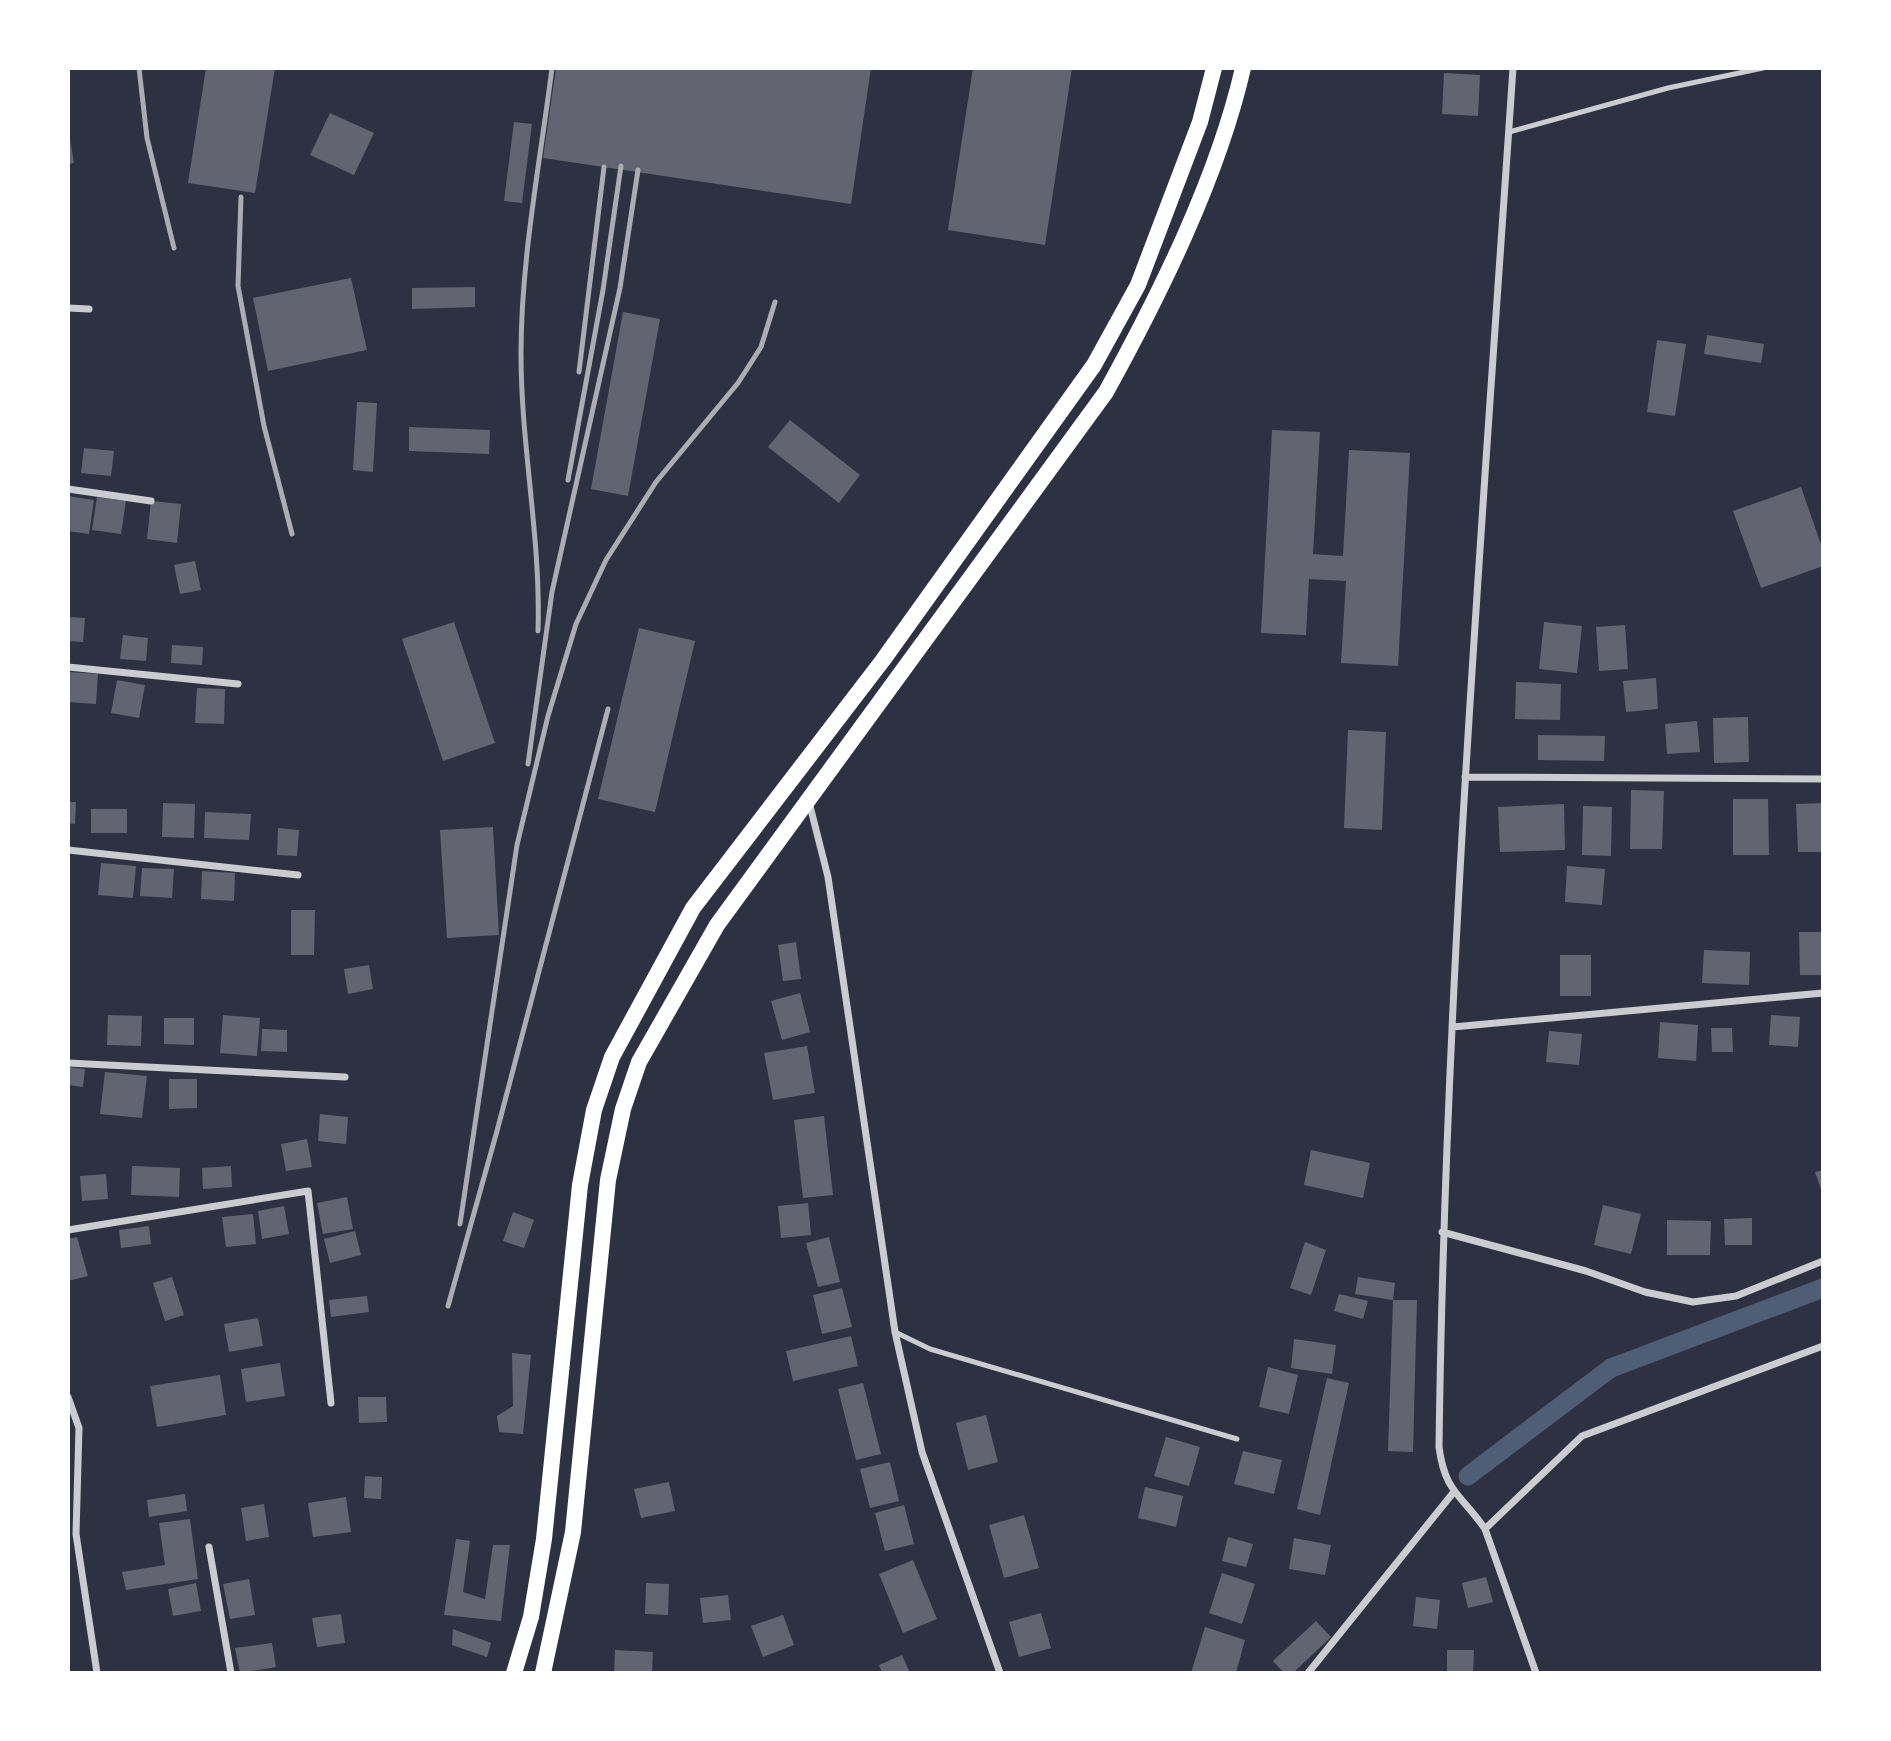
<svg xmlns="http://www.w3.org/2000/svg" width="1891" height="1741" font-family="Ubuntu,sans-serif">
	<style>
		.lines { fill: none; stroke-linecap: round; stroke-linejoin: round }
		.canal { stroke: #4f5d75; stroke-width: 19 }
		.building { fill: #626471 }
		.service { stroke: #caccd0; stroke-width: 5 }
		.minor { stroke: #caccd0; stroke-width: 7 }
		.primary { stroke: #fff; stroke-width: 16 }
		.rail { stroke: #abadb3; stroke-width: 5 }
	</style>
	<rect width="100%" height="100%" fill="#2d3142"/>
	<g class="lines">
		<path class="canal" d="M1468 1476 1611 1368 1823 1288"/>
	</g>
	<path class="building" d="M206 68H275L255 193 188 183Z
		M556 68H871L851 204 543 158Z
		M973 68H1072L1045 245 948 230Z
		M1444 73 1480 75 1478 116 1442 114Z
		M330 113 374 133 354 175 310 155Z
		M514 122 532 124 522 203 504 201Z
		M70 139 74 163 68 164V140Z
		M351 278 367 350 268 371 253 298Z
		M475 287V307L412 309V288Z
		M623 312 660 319 628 496 591 489Z
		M1707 335 1764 344 1761 363 1704 354Z
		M1657 340 1686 344 1675 416 1647 412Z
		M357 402 377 403 373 472 353 470Z
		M790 420 860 475 839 503 768 447Z
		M409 427 490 430 489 454 409 451Z
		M1272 430 1320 432 1313 554 1343 556 1349 450 1410 453 1398 666 1341 663 1346 581 1309 579 1306 635 1261 633Z
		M84 448 114 451 111 476 81 473Z
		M1801 487 1823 550V566L1761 588 1733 511Z
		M68 496 94 500 89 534 68 531Z
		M97 497 126 501 121 534 92 530Z
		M151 501 181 504 177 543 147 539Z
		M195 561 201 590 180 594 174 565Z
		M68 617 85 618 83 642 68 641Z
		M454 622 495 743 443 761 402 639Z
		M1544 622 1582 626 1577 673 1539 669Z
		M1625 625 1628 669 1599 671 1596 627Z
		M639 628 695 641 655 812 598 799Z
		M123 635 148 638 146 661 120 659Z
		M172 645 203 647 202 665 171 663Z
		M68 672 98 674 96 704 68 702Z
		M1656 678 1658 709 1626 712 1623 681Z
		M117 680 145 685 139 718 111 713Z
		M1516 682 1561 684 1560 720 1515 719Z
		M197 688 225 689 224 724 195 723Z
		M1748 717 1749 762 1714 763 1713 718Z
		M1697 721 1700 752 1667 754 1665 724Z
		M1348 730 1386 732 1382 830 1344 828Z
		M1538 735 1605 736 1604 761 1538 760Z
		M1631 790 1664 791 1662 849H1630Z
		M1733 799H1768L1769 855H1733Z
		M68 802H76L75 824 68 823Z
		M163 803 195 804 194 838 162 837Z
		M1823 803V852H1798L1796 804Z
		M1564 804 1565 850 1500 852 1498 807Z
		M1583 806 1612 807 1611 856 1582 855Z
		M91 809H127V833H91Z
		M205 812 251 814 249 840 204 838Z
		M493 827 499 935 447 938 440 830Z
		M278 828 299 830 297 856 277 855Z
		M101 863 136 866 133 898 98 895Z
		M1567 866 1605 869 1602 905 1565 902Z
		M142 868 174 869 172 898 140 896Z
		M202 871 235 873 234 901 201 899Z
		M291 910H315L314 955H291Z
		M1799 932H1823V975H1800Z
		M796 942 801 979 783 981 778 945Z
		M1704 950 1750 952 1749 985 1702 983Z
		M1560 955H1591V996H1560Z
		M369 965 373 989 348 994 344 969Z
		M800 993 810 1032 782 1040 771 1001Z
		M108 1015 142 1016 141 1046 107 1045Z
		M223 1015 260 1018 257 1056 220 1053Z
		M1771 1015 1800 1017 1798 1047 1769 1045Z
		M164 1018H194V1045L164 1044Z
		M1660 1022 1698 1025 1696 1061 1658 1058Z
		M1711 1028H1732L1733 1052H1712Z
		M262 1029 287 1030V1052L261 1051Z
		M1549 1031 1582 1034 1579 1065 1546 1062Z
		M807 1046 815 1093 773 1100 764 1053Z
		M68 1067 85 1069 83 1087 68 1085Z
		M105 1072 147 1076 142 1118 100 1114Z
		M169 1079H197V1108L169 1109Z
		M320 1114 348 1117 346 1144 318 1141Z
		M824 1116 833 1195 803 1198 794 1120Z
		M307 1139 312 1167 286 1171 281 1144Z
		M1311 1150 1370 1163 1363 1198 1304 1185Z
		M132 1166 180 1168 179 1197 131 1195Z
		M231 1166 232 1187 203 1189 202 1168Z
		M1823 1170V1192H1822L1815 1172Z
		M106 1174 108 1199 82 1201 80 1176Z
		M347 1197 353 1229 323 1234 317 1203Z
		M808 1203 811 1235 781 1238 778 1206Z
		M1603 1205 1641 1214 1631 1254 1594 1245Z
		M284 1206 289 1234 262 1239 258 1211Z
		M513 1212 534 1220 524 1248 503 1241Z
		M253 1214 256 1244 226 1247 222 1217Z
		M1752 1218V1245H1725L1724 1219Z
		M1667 1220 1711 1221 1710 1255H1667Z
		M149 1226 151 1244 121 1248 119 1230Z
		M355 1231 361 1255 330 1263 324 1239Z
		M77 1237 88 1276 68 1281V1239Z
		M829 1237 840 1282 818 1287 806 1243Z
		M1305 1242 1326 1250 1311 1295 1290 1288Z
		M172 1277 184 1315 165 1321 153 1283Z
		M1358 1277 1395 1283 1393 1300 1355 1294Z
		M842 1288 852 1327 822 1334 813 1295Z
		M1339 1294 1368 1301 1363 1319 1334 1311Z
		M367 1296 369 1312 331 1317 329 1300Z
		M1393 1300H1417L1413 1452 1388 1451Z
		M258 1318 263 1346 229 1352 224 1324Z
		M851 1336 858 1366 793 1381 786 1351Z
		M1294 1339 1336 1345 1332 1374 1291 1368Z
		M512 1353 531 1355 523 1434 499 1432 497 1416 513 1406Z
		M280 1363 285 1396 246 1402 241 1369Z
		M1268 1367 1298 1375 1289 1414 1259 1407Z
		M220 1375 226 1415 157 1427 150 1386Z
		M1327 1378 1349 1383 1320 1515 1297 1509Z
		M863 1383 881 1454 856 1460 838 1389Z
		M358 1397H386L387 1422 359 1423Z
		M986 1415 998 1462 968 1470 956 1423Z
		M1166 1437 1200 1447 1189 1486 1154 1476Z
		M1243 1451 1282 1460 1274 1494 1234 1484Z
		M890 1462 899 1501 870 1508 860 1469Z
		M365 1476 382 1477 381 1499 364 1498Z
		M669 1482 675 1511 641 1518 634 1489Z
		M1145 1487 1183 1496 1176 1527 1138 1518Z
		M185 1494 187 1511 149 1517 147 1500Z
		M346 1497 351 1532 313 1537 308 1503Z
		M264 1504 269 1537 246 1541 241 1508Z
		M904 1505 914 1544 885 1551 875 1513Z
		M1024 1515 1039 1568 1004 1578 989 1525Z
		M190 1519 198 1579 126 1590 122 1572 165 1565 159 1523Z
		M1228 1537 1253 1544 1246 1567 1222 1561Z
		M1294 1538 1331 1545 1325 1575 1289 1569Z
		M456 1539 470 1541 463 1592 485 1599 493 1545H510L501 1621 444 1615Z
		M913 1560 937 1619 903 1633 879 1574Z
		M1222 1573 1255 1584 1242 1624 1209 1613Z
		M1486 1577 1493 1602 1468 1608 1462 1583Z
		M249 1579 255 1615 230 1619 223 1584Z
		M196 1583 201 1611 173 1616 168 1589Z
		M646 1583 669 1584 668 1615 645 1614Z
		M728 1595 731 1620 703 1623 700 1598Z
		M1416 1597 1440 1600 1437 1629 1413 1626Z
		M1041 1613 1051 1648 1019 1657 1009 1622Z
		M341 1614 345 1643 317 1647 312 1618Z
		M783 1615 794 1645 763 1657 751 1626Z
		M1316 1621 1331 1637 1293 1673H1284L1273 1661Z
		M1205 1627 1245 1640 1236 1673H1191Z
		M453 1629 491 1643 487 1657 452 1645Z
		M272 1643 276 1667 240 1673 235 1648Z
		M615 1650 653 1652 652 1673H614Z
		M1447 1650H1474L1473 1673H1447Z
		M902 1655 910 1673H882L879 1665Z"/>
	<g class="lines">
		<path class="service" d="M1509 132 1668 88 1763 68
			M895 1332 930 1349 1237 1439"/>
		<path class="minor" d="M1513 68C1482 527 1445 987 1439 1447 1445 1493 1461 1494 1485 1529L1536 1673
			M68 308 89 309
			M68 489 151 501
			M68 667 238 684
			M1465 777 1823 779
			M809 802 828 877 895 1332 922 1452 1000 1673
			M68 850 298 875
			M1453 1027 1823 993
			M68 1063 345 1077
			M68 1230 308 1191 331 1403
			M1442 1232 1586 1271 1645 1292 1693 1302 1736 1296 1823 1261
			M68 1397 79 1428 76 1534 97 1673
			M1485 1529 1582 1436 1823 1346
			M209 1547 231 1673
			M1308 1673 1453 1493"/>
		<path class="primary" d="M514 1673 531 1617 544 1539 580 1185 594 1110 612 1057 693 908 883 660 1094 365 1138 285 1200 122 1214 68
			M543 1673 573 1532 608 1180 623 1109 639 1062 717 925 1106 392C1160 294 1218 177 1243 68"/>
		<path class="rail" d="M139 68 147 138 174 248
			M241 197 238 286 264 426 292 534
			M579 372 604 167
			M568 480 603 290 621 166
			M538 631C541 538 521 447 521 354 521 259 540 163 552 68
			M528 764 552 592 620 288 638 170
			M460 1224 517 845 548 716 576 624 606 560 656 482 738 383 761 347 775 302
			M448 1306 497 1131 608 709"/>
	</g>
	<rect width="1891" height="1741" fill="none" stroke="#ffffff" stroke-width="140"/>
</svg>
